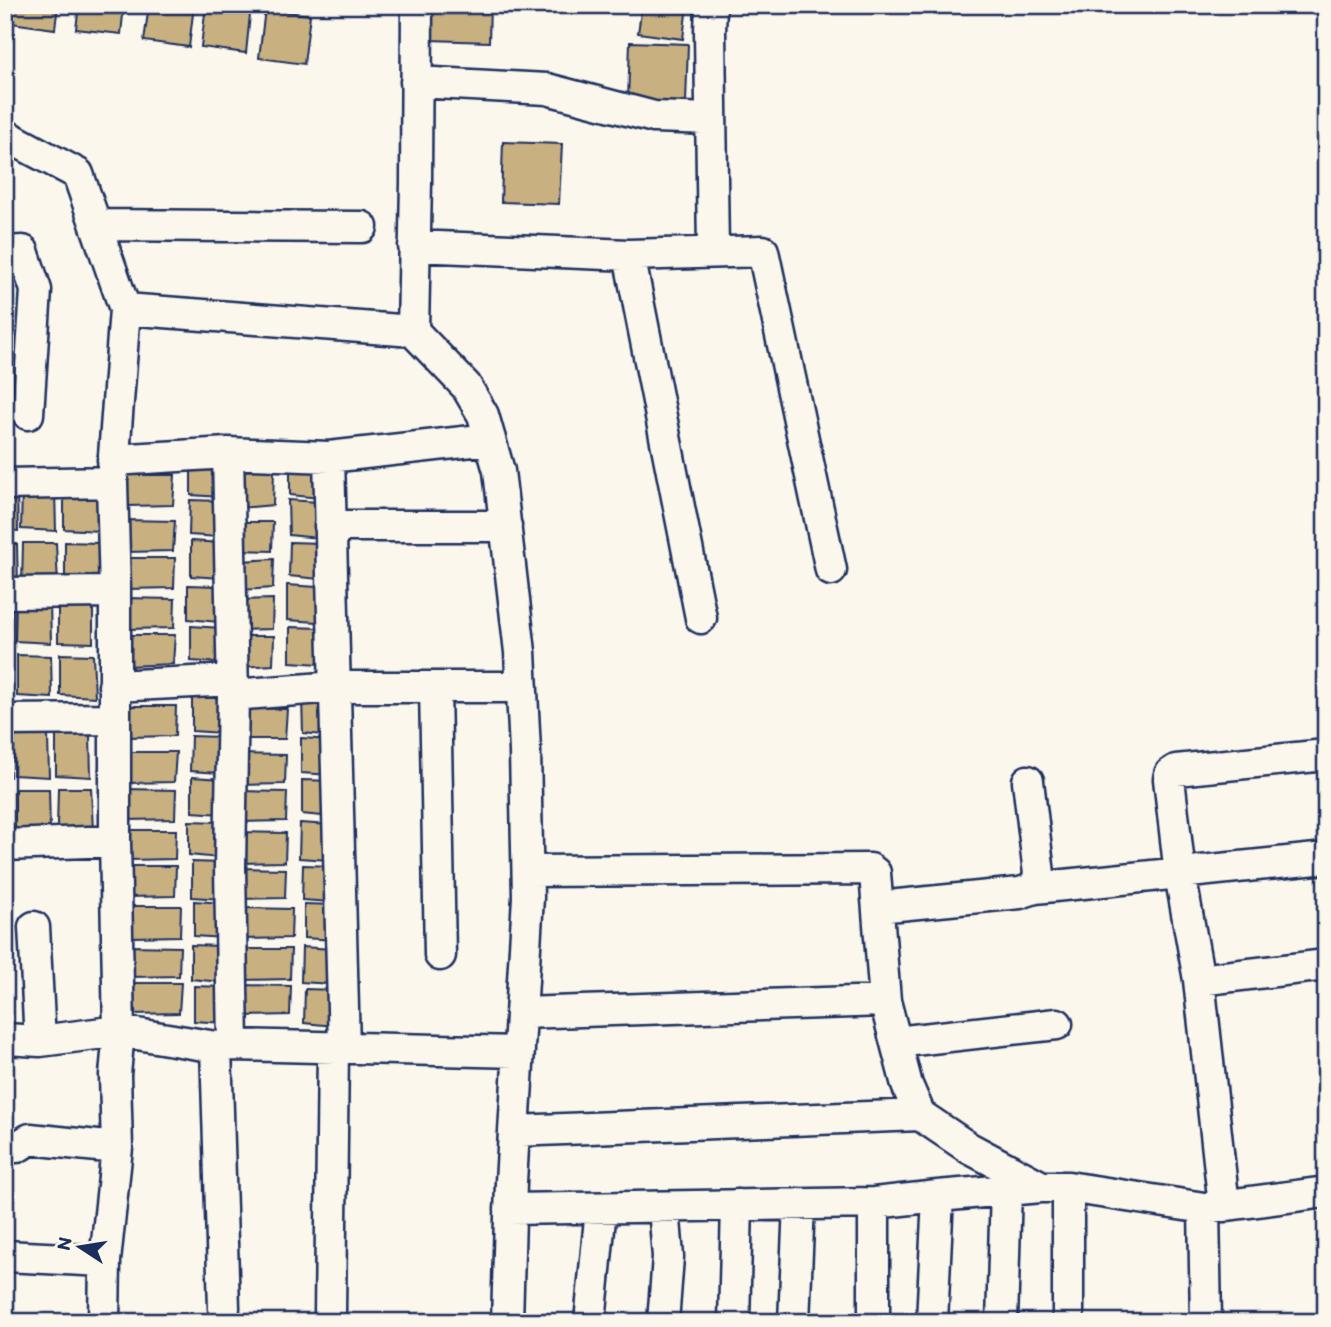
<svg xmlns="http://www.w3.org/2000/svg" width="1331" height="1327" font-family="Itim,sans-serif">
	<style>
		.building { fill: #c9b080; stroke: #1b2f5e; stroke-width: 2 }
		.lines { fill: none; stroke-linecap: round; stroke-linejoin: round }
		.minor-casing { stroke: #1b2f5e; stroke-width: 35 }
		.minor { stroke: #fbf7ec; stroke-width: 30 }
	</style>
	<rect width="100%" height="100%" fill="#fbf7ec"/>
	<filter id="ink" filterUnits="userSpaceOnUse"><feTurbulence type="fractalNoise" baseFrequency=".0143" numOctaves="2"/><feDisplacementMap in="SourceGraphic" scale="14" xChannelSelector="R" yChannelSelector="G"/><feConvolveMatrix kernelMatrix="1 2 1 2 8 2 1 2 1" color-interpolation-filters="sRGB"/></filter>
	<g filter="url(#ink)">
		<path class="building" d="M13 5H58L55 29 11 23Z
			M79 5H124L121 34 76 29Z
			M149 5H194L189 47 144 41Z
			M206 5H251L246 53 201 47Z
			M431 5H490L489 42 430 40Z
			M642 5H687L683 39 638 33Z
			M265 9 310 15 304 64 259 58Z
			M630 42 688 44 686 103 628 101Z
			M503 142 562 144 559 204 501 202Z
			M191 460 221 461V497L191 495Z
			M290 461 320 462V498L290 495Z
			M241 468 274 469 273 505 240 508Z
			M124 475H175L173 505 127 506Z
			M22 488 55 489 56 531 21 529Z
			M64 488 98 489 99 531 64 529Z
			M5 489H17L18 531 5 530Z
			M190 500 220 501 219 537 189 535Z
			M288 500 318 502V538L289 535Z
			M124 520 175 521 173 551 126 552Z
			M240 522H273L272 551 239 550Z
			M191 541 221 543V578L191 576Z
			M65 542 99 543 100 584 65 583Z
			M290 542 320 543 319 579 289 576Z
			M23 543H56L58 585 22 584Z
			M5 544H17L18 586 5 585Z
			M124 558H175L174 588 127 589Z
			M274 559 273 588 240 590 242 561Z
			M188 585 218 586V622L188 619Z
			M287 585 317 587V622L287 620Z
			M124 598 175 599 174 628 126 629Z
			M273 599 272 629 239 630 238 600Z
			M5 601H12V643H5Z
			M16 601H50L51 643 15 641Z
			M58 601 93 602V643L58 642Z
			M191 626 221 628V663L191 661Z
			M290 627 320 628V664L290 662Z
			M124 635H175L173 664 127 666Z
			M239 636H274L273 665 241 667Z
			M60 654 93 655 95 697 60 695Z
			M17 655 51 656 52 698 17 696Z
			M5 656H11L12 698H5Z
			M192 696 222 697V733L192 731Z
			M302 698 333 700V736L303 733Z
			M125 706H176L175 736 128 737Z
			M235 708 287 709 285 739H238Z
			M14 734 48 735 49 777 13 775Z
			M56 734 90 735 91 777 56 775Z
			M5 735H9L10 777H5Z
			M191 736 221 737 220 773 190 771Z
			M301 738 331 740V775L301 773Z
			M125 752H176L174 782 127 783Z
			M235 754 286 755 285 784 237 785Z
			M192 777 222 779V814L192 812Z
			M302 780 333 781 332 817 302 814Z
			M58 788H91L93 831 57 829Z
			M15 789H49L50 832 15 830Z
			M125 789 176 790 175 819 128 820Z
			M5 790H9L10 832 5 831Z
			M236 791 287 792 286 821 238 822Z
			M189 821 219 822V858L189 855Z
			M300 823 330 825 329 860 299 858Z
			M125 830H176L175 859 127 860Z
			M235 832 286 833 285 862 238 863Z
			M192 862 222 863V899L192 897Z
			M303 865 333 866 332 902 302 900Z
			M125 866H176L175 896 128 897Z
			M235 868 286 869 285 898 238 899Z
			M194 901 224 903V938L194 936Z
			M304 904 335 905 334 940 304 938Z
			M130 906H181L180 936 133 937Z
			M240 908 292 909 291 938 243 939Z
			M191 945 221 946V982L191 979Z
			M129 946 180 947 179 976 132 977Z
			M302 947 332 949 331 984 301 982Z
			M240 949H291L290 979 242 980Z
			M130 983H181L179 1013 132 1014Z
			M240 985 291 986 290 1015 243 1016Z
			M194 986 224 987V1023L194 1021Z
			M305 989 335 990 334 1026 304 1023Z"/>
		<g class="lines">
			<g class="minor-casing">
				<path id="minor" d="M711 5 710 32 713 252
					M416 82 547 89 654 117 711 119
					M5 135 78 174 125 309 413 331 466 386 483 415 499 471 520 652 525 751 528 897 511 1182 507 1322
					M96 225 362 227
					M414 246 629 255 701 618
					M5 252 23 251 36 290 28 414
					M629 255 763 251 831 570
					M413 331 416 182 417 5
					M228 453 233 695 230 866 233 1045 519 1052
					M329 457 344 1048
					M113 460 228 453 329 457 490 439
					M5 484 112 482
					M330 526H506
					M5 593 115 592
					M114 686 233 680
					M435 687 440 955
					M233 695 335 687H522
					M5 720 114 719
					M5 845 115 841
					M528 871 870 869 875 873 885 1001 907 1085 920 1115 969 1148 1042 1187H1068L1204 1208 1326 1192
					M1035 888 1326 858
					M878 907 1020 893 1035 888 1039 874 1028 781
					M34 927 40 1041 119 1031 216 1047 233 1045
					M1199 980 1326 965
					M521 1013 885 1001
					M5 1039 40 1041
					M896 1042 1057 1024
					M216 1047 224 1308
					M514 1131 920 1115
					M5 1147H17L30 1139 117 1148
					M1224 1206 1199 980 1180 874 1169 779 1170 774 1176 770 1326 755
					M1204 1208 1206 1322
					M510 1209 874 1203 938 1196 1041 1187
					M5 1256 105 1261 104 1322
					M105 1261 117 1148 115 1075 119 1031 115 841V592L112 482 125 309
					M330 1315 333 1047
					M590 1322 601 1208
					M663 1322 668 1257 664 1207
					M734 1322 737 1205
					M794 1322 799 1204
					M874 1322V1203
					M932 1322 938 1196
					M1002 1322 1006 1189
					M1068 1322V1187"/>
			</g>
			<use href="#minor" class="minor"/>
		</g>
	</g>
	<rect width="1331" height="1327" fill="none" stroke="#fbf7ec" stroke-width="28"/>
	<rect x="14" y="14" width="1303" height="1299" fill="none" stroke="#1b2f5e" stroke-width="2.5" filter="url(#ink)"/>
	<g transform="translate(80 1247) rotate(282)" stroke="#fbf7ec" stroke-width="5" paint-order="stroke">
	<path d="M0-5L12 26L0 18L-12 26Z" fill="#1b2f5e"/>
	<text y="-10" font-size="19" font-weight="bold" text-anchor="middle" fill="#1b2f5e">N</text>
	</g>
</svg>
